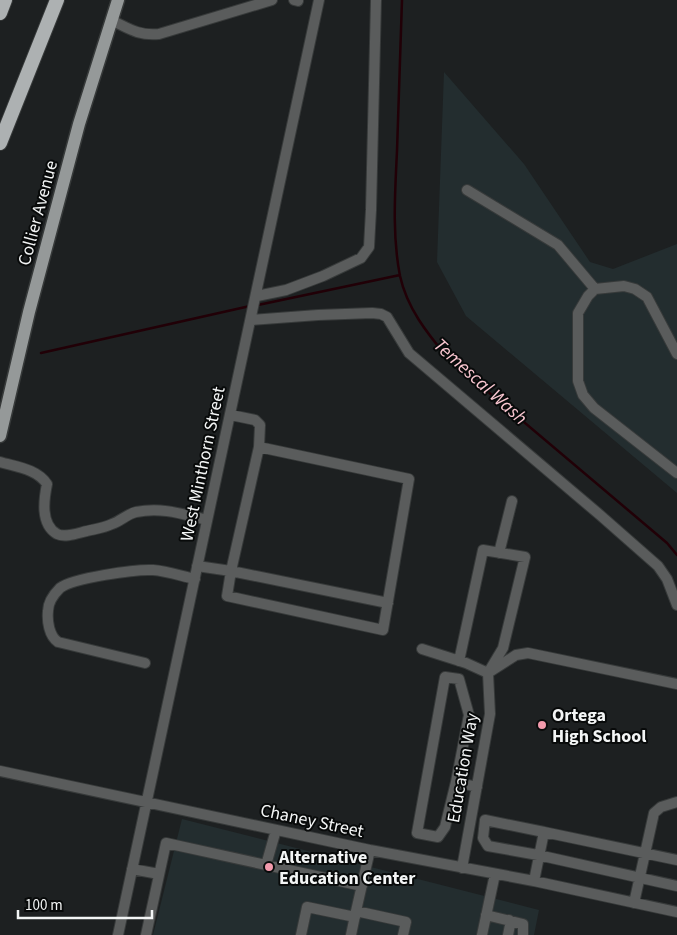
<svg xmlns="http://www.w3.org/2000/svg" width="677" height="935" font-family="'Source Sans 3',sans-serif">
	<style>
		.built { fill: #232d2f }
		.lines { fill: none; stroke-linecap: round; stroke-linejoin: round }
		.stream { stroke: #210007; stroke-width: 2.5 }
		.minor-casing { stroke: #373a3a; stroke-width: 12 }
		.major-casing { stroke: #373a3a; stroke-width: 15 }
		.highway-casing { stroke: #373a3a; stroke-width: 16 }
		.minor { stroke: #5a5c5c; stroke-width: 10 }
		.major { stroke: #959999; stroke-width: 12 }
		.highway { stroke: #adb1b2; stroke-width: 14 }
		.poi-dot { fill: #f29aac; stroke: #080a0a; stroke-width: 2 }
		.labels { text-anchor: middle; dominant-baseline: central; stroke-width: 4; stroke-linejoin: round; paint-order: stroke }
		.street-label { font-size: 18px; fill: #f3f5f5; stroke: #080a0a }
		.poi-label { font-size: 18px; font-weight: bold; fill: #f3f5f5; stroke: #080a0a; text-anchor: start }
		.water-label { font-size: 19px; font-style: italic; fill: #fbc7d1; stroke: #080a0a }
	</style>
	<rect width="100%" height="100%" fill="#1d2021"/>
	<path class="built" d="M444 72 524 164 590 262 613 269 677 244V493L466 316 437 262Z
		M182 819 539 910 534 935H153Z"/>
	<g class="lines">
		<path class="stream" d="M402 0C400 50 399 101 397 151 395 193 392 235 400 276 407 308 427 333 447 357L667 543 677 555
			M258 305 400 275
			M41 353 250 306"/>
		<g class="minor-casing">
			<path id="minor" d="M294 0 298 1
				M111 20C128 28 138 36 159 34L272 0
				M467 190 558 245 595 289
				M257 296 286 290 323 276 361 258 369 247 371 210 376 0
				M252 320 318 315 372 313 381 314 387 317 409 353 600 515 658 566 667 579 677 605
				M677 354 647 297 635 289 624 286 595 289 588 296 578 313V381L583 395 594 408 677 473
				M231 415 255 420 260 425 259 447 231 571 388 603
				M0 462C17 467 37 469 47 484 44 499 40 524 57 534 65 538 78 533 87 531 95 529 104 528 112 524 121 521 127 514 136 512 162 507 182 514 207 520
				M499 553 512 501
				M197 566 231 571 227 596 383 630 409 479 259 447
				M422 649 466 663 488 673
				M459 661 483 550 525 557 503 648 488 673
				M145 663 58 642C49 636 47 621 48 611 48 602 54 594 60 588 73 578 136 569 153 570 167 571 181 576 195 579
				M491 671 516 655 528 653 677 684
				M0 771 370 850 534 881 677 912
				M456 782 445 827 438 837 417 833 445 677 459 679 469 715 456 782 477 787
				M544 832 485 820 483 838 488 846 538 855 677 886
				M370 850 356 911 406 922 403 935
				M266 865 276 830
				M462 868 490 714 488 673
				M132 869 159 874
				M534 881 544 832 677 860
				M634 903 654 813 661 807 677 802
				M486 915 523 924V935
				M118 935C183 623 254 312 319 0
				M146 935 166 843 362 886
				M301 935 307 907 355 917
				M351 935 356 911
				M482 935 495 874
				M508 935 510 925 509 920"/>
		</g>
		<g class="major-casing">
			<path id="major" d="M0 436 29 312 79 124 118 0"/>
		</g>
		<g class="highway-casing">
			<path id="highway" d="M0 13 5 0
				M0 143 57 0"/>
		</g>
		<use href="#minor" class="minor"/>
		<use href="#major" class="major"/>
		<use href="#highway" class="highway"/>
	</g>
	<g class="poi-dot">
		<circle cx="542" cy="725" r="5"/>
		<circle cx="269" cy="867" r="5"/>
	</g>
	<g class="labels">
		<g class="street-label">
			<text transform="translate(38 213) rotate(-75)">Collier Avenue</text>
			<text transform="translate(203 464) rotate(-78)">West Minthorn Street</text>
			<text transform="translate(463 768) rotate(-80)">Education Way</text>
			<text transform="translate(312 821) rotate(12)">Chaney Street</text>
		</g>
		<g class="poi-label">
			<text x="552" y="715">Ortega<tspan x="552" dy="21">High School</tspan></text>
			<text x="279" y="857">Alternative<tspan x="279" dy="21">Education Center</tspan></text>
		</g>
		<g class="water-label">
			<text transform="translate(480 382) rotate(42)">Temescal Wash</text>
		</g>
	</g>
	<path d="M18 910v8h134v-8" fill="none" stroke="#f3f5f5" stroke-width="2.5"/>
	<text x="25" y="910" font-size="15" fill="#f3f5f5" stroke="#080a0a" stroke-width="4" paint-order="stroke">100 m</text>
</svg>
